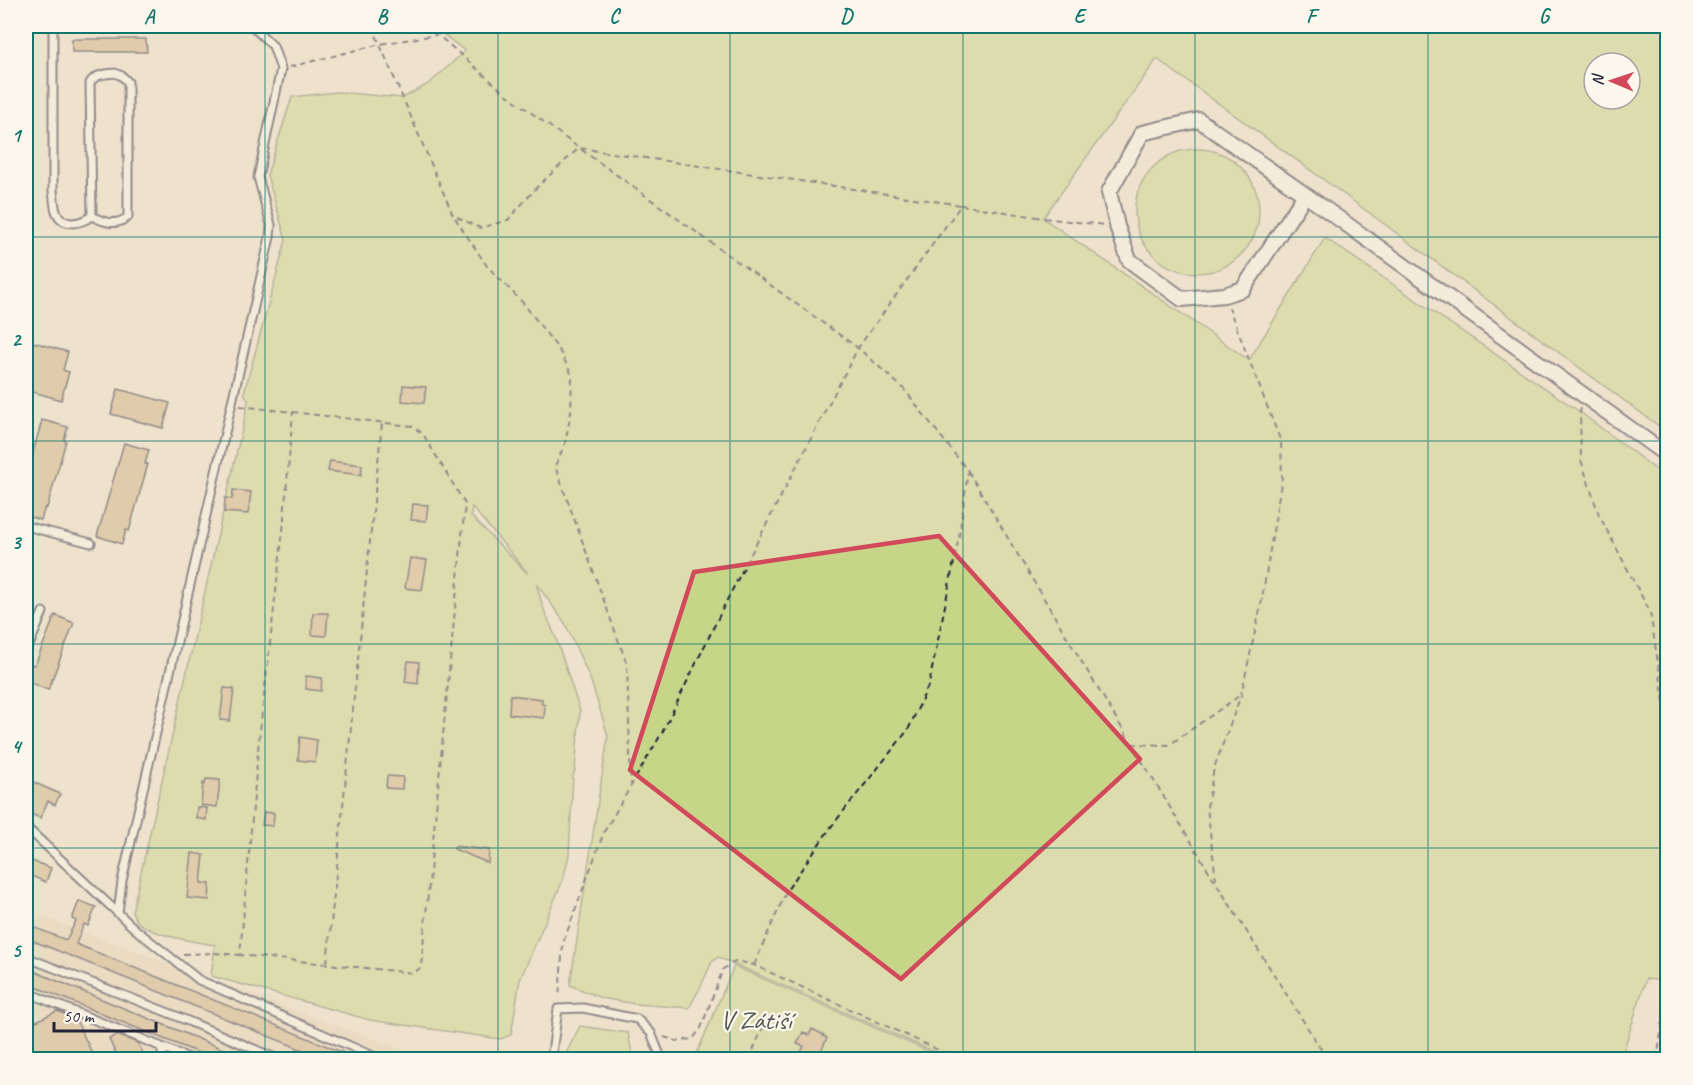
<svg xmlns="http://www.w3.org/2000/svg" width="1693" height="1085" font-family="Caveat,sans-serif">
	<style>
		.built { fill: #e4d3b6 }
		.green { fill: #c7d589; stroke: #747c62; stroke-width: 1.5; fill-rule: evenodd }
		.building { fill: #ceb183; stroke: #22223b; stroke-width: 1.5 }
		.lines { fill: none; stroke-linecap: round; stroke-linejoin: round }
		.service-casing { stroke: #22223b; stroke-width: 11 }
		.minor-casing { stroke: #22223b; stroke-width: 18 }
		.path { stroke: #22223b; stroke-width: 2; stroke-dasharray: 6 4.5; stroke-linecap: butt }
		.service { stroke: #fbf7ec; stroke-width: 7 }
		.minor { stroke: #fbf7ec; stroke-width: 14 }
		.marked { fill: none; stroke: #d1495b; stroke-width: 4.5; stroke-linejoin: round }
		.grid { fill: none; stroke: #0f766e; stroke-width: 1.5; stroke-opacity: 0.55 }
		.labels { text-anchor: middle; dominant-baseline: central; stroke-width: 4.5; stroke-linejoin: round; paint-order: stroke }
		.park-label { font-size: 26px; fill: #545852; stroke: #fbf7ec }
		.neatline { fill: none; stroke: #0f766e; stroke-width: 2 }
		.grid-label { font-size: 20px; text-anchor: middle; font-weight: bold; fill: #0f766e }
	</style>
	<rect width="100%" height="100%" fill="#eee2cc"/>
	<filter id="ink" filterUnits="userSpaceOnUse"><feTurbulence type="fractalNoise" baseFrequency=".0167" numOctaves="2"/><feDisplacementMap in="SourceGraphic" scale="12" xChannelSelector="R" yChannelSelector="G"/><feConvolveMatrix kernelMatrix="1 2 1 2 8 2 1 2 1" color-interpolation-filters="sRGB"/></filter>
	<g filter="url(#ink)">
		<path class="built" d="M26 911 428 1059 26 1060Z"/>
		<path class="green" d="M432 26H1667V432L1353 201 1157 59 1043 218 1249 360 1325 238 1580 412 1667 478V981L1646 979 1621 1059H951L718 957 712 962 700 988 689 1008 635 1004 601 998 570 985 608 736 591 681 565 623 536 583 543 607 556 638 580 711 575 771 573 775 569 855 563 880 520 980 511 1035 500 1039 370 1020 211 976 215 945C196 942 149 935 137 921 135 918 134 915 132 912L247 407 248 400 244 393 286 240 267 175 292 97 337 92 403 98 430 83 465 51ZM1594 63H1630V99H1594ZM472 507 527 572V573L471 516Z
			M1135 211a62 62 0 1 1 124 0a62 62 0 1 1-124 0Z
			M734 966 946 1059 694 1060Z
			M580 1026 628 1033 633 1059H563Z"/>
		<path class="building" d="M72 39H146L147 52H72Z
			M26 340 68 352 63 370 69 372 61 400 26 390Z
			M403 385 426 387 424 403 402 401Z
			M118 389 170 403 163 428 111 414Z
			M42 420 68 427 64 440 66 441 47 508 45 507 41 520 26 516V478Z
			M124 443 149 450 145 464H148L129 531 126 530 122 544 97 536Z
			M330 461 362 465 361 475 328 471Z
			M233 490 251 492 248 514 224 512 225 498 232 499Z
			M413 504 428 505 426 521 411 520Z
			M410 558 427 560 422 590 405 588Z
			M313 613H328L326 636 312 635Z
			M55 615 74 623 48 690 26 681V662L35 665Z
			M408 661 419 662 418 684 405 682Z
			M306 676 322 678 321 691 306 689Z
			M224 688 234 689 230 721 220 720Z
			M510 695 542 699V704L545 705 544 718 509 714Z
			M300 737 317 740 315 762 298 760Z
			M387 776 403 777 402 789 386 788Z
			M206 779 220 780 217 807 201 805 203 783 205 784Z
			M33 782 60 794 55 805 48 801 40 818 26 812V799Z
			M197 807 207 808 206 820 196 818Z
			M264 812 274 813 273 826 262 825Z
			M455 846 489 850 488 863 454 849Z
			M192 853 204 855 201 883 210 884 209 900 187 898Z
			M29 860 51 868 46 882 26 874V869Z
			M79 901 96 907 88 926 84 924 76 944 359 1059H325L26 938V924L66 940 76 921 72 919Z
			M26 968 223 1049 248 1059H214L129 1025 26 983Z
			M57 1011 75 1018 95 1059H26V1026Z
			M812 1029 824 1035 823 1036 827 1038 818 1058 801 1052 804 1046 797 1044 803 1032 809 1035Z
			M117 1035 138 1043 146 1059H118L109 1039Z"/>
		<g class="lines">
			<g class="service-casing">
				<path id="service" d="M53 26V191C54 197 54 205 56 211 62 228 80 224 92 216
					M115 73 122 76 128 82V217C117 226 105 223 92 216L90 83C95 74 106 74 115 73Z
					M26 526 91 543
					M26 641 30 643 43 612
					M26 827 135 929 199 980 382 1060
					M118 913 122 881 270 237 271 225 258 177 281 69 273 46 252 26
					M26 957 169 1013 280 1060
					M26 992 194 1060
					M160 1046 165 1060
					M551 1060 558 1009 583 1008 637 1019 651 1033 660 1055V1060"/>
			</g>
			<g class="minor-casing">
				<path id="minor" d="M1305 195 1243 289 1224 295 1182 299 1129 260 1117 226 1109 192 1142 133 1199 120 1338 218 1668 456"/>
			</g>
			<path class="path" d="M372 26 453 215 480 228 508 220 537 187 579 148 961 205 858 348 727 600 663 731 604 832 563 943 559 998
				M425 26 438 35 506 94 579 148 858 348 903 388 968 471 959 537 929 684 908 730 831 827 787 890 754 965
				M290 67 380 44 436 35
				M961 205 1043 218 1104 225
				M455 218 487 266 524 304 559 350 572 375 571 412 565 444 555 466 627 664 631 784
				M240 406 412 426 423 434 465 504 421 967 414 973 240 955 259 739 283 530 293 412
				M1581 408 1580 412 1581 460 1599 515 1650 612 1668 727
				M968 471 1077 654 1216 883 1328 1060
				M1132 744 1169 745 1239 696
				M1216 880 1207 807 1214 768 1241 695 1261 605 1282 477 1281 442 1229 308
				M183 954 214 953 240 955
				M327 963 382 423
				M664 1037 677 1041 693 1039 701 1028 723 969 737 961 754 965 960 1060
				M749 1060 769 1013
				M869 1060 870 1056
				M1657 1060 1668 985"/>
			<use href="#service" class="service"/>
			<use href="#minor" class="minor"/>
		</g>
	</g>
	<path d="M0 0H1693V1085H0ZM939 536 1140 759 901 979 630 770 694 572Z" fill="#eee2cc" fill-opacity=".55" fill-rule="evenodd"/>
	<path class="marked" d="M939 536 1140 759 901 979 630 770 694 572Z"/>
	<path class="grid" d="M265 26V1060M498 26V1060M730 26V1060M963 26V1060M1195 26V1060M1428 26V1060M26 237H1668M26 441H1668M26 644H1668M26 848H1668"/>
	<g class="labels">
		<g class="park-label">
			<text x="756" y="1020">V Zátiší</text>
		</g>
	</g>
	<rect width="1693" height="1085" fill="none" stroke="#fbf7ec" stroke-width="66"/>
	<g transform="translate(1612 81) rotate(272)"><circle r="28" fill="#fbf7ec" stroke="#a4a2a5" stroke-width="1.5"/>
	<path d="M0-4.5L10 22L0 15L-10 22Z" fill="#d1495b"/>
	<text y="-9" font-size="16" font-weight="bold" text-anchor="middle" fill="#22223b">N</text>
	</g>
	<path d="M54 1022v9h102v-9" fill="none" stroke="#22223b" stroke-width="3"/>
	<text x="63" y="1022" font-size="18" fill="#22223b" stroke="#fbf7ec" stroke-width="4.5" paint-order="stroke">50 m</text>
	<rect x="33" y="33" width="1627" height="1019" class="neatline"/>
	<g class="grid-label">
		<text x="149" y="23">A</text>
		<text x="382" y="23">B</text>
		<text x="614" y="23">C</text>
		<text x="846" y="23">D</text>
		<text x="1079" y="23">E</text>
		<text x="1311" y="23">F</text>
		<text x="1544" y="23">G</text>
		<text x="16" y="142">1</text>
		<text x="16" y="346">2</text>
		<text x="16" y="549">3</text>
		<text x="16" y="753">4</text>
		<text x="16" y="957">5</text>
	</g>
</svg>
